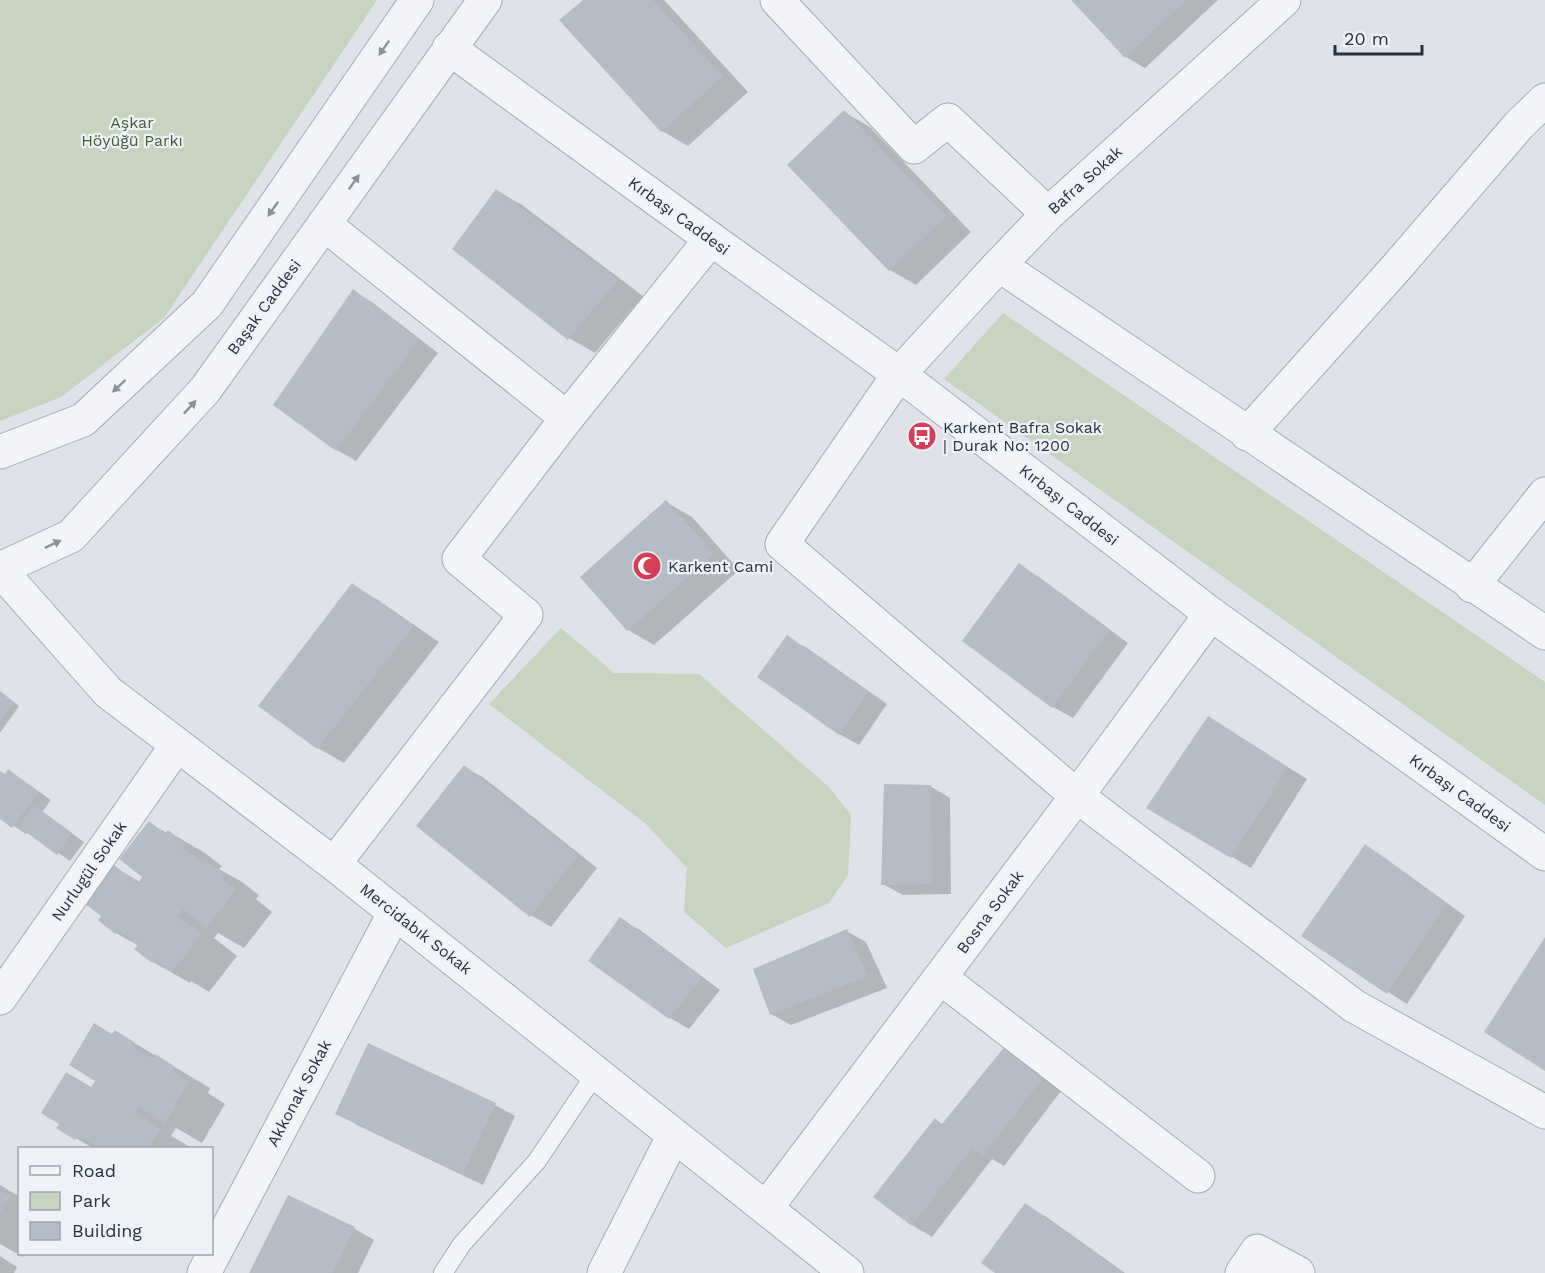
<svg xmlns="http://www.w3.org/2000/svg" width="1545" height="1273" font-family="'Work Sans',sans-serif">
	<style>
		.green { fill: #c5d3bf }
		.shadow { fill: #0003 }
		.building { fill: #b6bcc6 }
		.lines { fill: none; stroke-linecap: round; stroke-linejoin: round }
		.service-casing { stroke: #a4aab3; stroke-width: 20 }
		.minor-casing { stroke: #a4aab3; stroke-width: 35 }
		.tertiary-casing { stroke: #a4aab3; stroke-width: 35 }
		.service { stroke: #f2f4f7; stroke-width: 18 }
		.minor { stroke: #f2f4f7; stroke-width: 33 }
		.tertiary { stroke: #f2f4f7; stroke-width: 33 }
		.oneway { fill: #8c929c }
		.labels { text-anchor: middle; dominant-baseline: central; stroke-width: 4.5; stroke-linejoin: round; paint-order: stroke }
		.park-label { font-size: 16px; fill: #3d5d34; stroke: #eef2f6 }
		.street-label { font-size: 16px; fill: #273140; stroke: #eef2f6 }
		.poi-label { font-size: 16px; fill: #273140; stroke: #eef2f6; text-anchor: start }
	</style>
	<rect width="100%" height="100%" fill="#dfe3e9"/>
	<path class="green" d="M0 0H377L164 318 61 397 0 421Z
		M1003 313 1545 682V805L944 379Z
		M561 628 614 673 699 674 829 787 851 815 848 875 829 903 726 948 684 912 687 868 646 824 489 704Z"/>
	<path class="shadow" d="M585 0H664L748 92 688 146 662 131Z
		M1073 0H1218L1145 68 1126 57Z
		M844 112 870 127 971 232 916 285 890 270Z
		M496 190 522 205 643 296 595 353 569 338Z
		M354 291 373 303 438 353 356 461 337 450 275 404Z
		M666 502 692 517 739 570 654 645 628 630 582 577Z
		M1019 565 1039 577 1128 643 1073 718 1053 707 964 641Z
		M352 585 378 600 439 642 344 763 318 748 260 706Z
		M787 637 807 648 887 704 859 745 839 734Z
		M0 692 19 706 0 733Z
		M1228 730 1307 779 1251 868 1148 807Z
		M464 767 484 778 597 868 551 927 531 915 418 826Z
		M8 771 21 779 51 800 42 812 84 842 70 861 28 832 26 834 0 817V772L5 776Z
		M930 786 950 798 951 894 903 895 883 884Z
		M149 823 167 833 169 832 205 853 222 866 219 869 242 882 259 895 256 899 272 912 244 948 218 933 214 938 237 956 209 992 191 981 190 983 153 962 136 949 139 946 116 933 100 920 103 916 114 867 140 882 144 877Z
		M1366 846 1385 858 1465 916 1407 1004 1388 992Z
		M620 919 640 930 720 990 689 1029 670 1018Z
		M846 931 866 942 887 988 791 1025 771 1014Z
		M116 1032 210 1088 208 1093 225 1104 202 1143 176 1128 171 1136 192 1148H93L58 1128 92 1089 97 1080 113 1036Z
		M369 1045 495 1105 515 1116 483 1185 357 1125 337 1113Z
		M1006 1047 1064 1087 1004 1166 992 1159 932 1237 912 1225 944 1125Z
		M0 1185 20 1197V1254H25L23 1257 0 1244Z
		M289 1197 355 1229 374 1240 358 1273H251Z
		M1026 1205 1045 1216 1125 1273H997Z
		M0 1256 17 1267 14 1273H0Z"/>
	<path class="building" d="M583 0H653L723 76 661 132 559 20Z
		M1071 0H1186L1125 58Z
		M844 110 946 216 889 271 787 165Z
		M496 189 618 280 568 340 452 249Z
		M353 289 419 340 336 451 273 405Z
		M666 500 714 554 627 631 580 577Z
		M1019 563 1109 630 1052 708 962 641Z
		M352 583 414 626 317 749 258 706Z
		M787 635 868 692 839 735 757 677Z
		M0 691 14 702 0 722Z
		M1208 716 1288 767 1231 858 1146 808Z
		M464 765 578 855 530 917 416 826Z
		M8 769 39 792 12 828 0 819V771L5 774Z
		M884 784 931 785 932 884 881 885Z
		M34 805 72 833 57 855 19 827Z
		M149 821 165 834 168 830 186 844 183 848 202 863 205 859 223 873 220 877 236 890 206 928 183 909 178 916 202 934 172 972 155 959 152 963 134 949 138 945 118 930 115 934 98 920 101 916 84 903 114 865 138 883 142 877 119 859Z
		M1365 844 1446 903 1387 994 1301 936Z
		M620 917 702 977 669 1019 588 961Z
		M847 929 868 976 770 1015 753 969Z
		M1545 937V1071L1484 1032Z
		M94 1023 112 1034 115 1030 134 1042 131 1046 153 1059 155 1054 174 1066 172 1070 189 1081 165 1123 139 1107 135 1114 161 1129 149 1148H100L78 1136 75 1140 56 1128 59 1124 41 1113 66 1072 91 1087 95 1081 69 1065Z
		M368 1043 496 1103 463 1174 335 1114Z
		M1006 1045 1045 1075 983 1156 972 1148 912 1226 873 1197 935 1118 942 1124Z
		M0 1190 10 1196 0 1213Z
		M288 1195 355 1227 333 1273H249Z
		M1025 1203 1123 1273H995L981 1263Z"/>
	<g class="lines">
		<g class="service-casing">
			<path id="service" d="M443 1273 462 1244 537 1161 596 1073"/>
		</g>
		<g class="minor-casing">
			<path id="minor" d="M777 0 914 147 948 120 1048 214
				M1284 0 1048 214 999 265 899 374 782 544 1077 796 1354 1006 1545 1112
				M324 224 567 418
				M999 265 1545 633
				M1247 434 1396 268 1519 125 1545 100
				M0 570 108 692 334 864 847 1273
				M1472 586 1545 494
				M334 864 526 615 459 559 567 418 711 239
				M941 978 1198 1176
				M0 998 177 745
				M766 1208 1077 796 1211 614
				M204 1273 395 912
				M604 1273 674 1135
				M1242 1273 1257 1251 1298 1273"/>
		</g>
		<g class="tertiary-casing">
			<path id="tertiary" d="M449 48 711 239 899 374 1211 614 1545 854
				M0 452 83 420 207 304 417 0
				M0 569 71 536 205 390 485 0"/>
		</g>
		<use href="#service" class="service"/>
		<use href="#minor" class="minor"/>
		<use href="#tertiary" class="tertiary"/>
	</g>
	<defs><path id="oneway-solid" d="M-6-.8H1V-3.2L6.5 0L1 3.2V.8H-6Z" transform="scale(1.5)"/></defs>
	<g class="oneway">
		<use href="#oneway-solid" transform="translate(384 48) rotate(125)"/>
		<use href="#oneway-solid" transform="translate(354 182) rotate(-55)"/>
		<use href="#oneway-solid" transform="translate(273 209) rotate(125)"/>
		<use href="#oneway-solid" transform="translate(119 386) rotate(137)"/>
		<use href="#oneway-solid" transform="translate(190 407) rotate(-47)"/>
		<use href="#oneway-solid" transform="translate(53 544) rotate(-25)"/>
	</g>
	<defs>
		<g id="bus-disc" transform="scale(1.5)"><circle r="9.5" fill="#d43e59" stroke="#eef2f6"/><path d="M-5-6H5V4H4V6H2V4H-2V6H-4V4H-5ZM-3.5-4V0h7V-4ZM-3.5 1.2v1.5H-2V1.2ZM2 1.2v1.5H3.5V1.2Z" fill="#fff"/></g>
		<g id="mosque-disc" transform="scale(1.5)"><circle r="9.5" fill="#d43e59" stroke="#eef2f6"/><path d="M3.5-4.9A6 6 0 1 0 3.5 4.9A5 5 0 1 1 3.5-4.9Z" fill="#fff"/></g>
	</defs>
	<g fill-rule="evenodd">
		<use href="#bus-disc" x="922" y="436"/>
		<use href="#mosque-disc" x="647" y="566"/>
	</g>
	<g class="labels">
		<g class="park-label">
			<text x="132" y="122">Aşkar<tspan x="132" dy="18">Höyüğü Parkı</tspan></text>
		</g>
		<g class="street-label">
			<text transform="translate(1085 180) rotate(-42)">Bafra Sokak</text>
			<text transform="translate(679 216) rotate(36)">Kırbaşı Caddesi</text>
			<text transform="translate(264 307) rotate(-54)">Başak Caddesi</text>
			<text transform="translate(1069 505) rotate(38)">Kırbaşı Caddesi</text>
			<text transform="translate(1460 793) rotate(36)">Kırbaşı Caddesi</text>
			<text transform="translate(89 871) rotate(-55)">Nurlugül Sokak</text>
			<text transform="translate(990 912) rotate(-53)">Bosna Sokak</text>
			<text transform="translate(416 929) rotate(38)">Mercidabık Sokak</text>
			<text transform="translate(299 1093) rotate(-62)">Akkonak Sokak</text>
		</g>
		<g class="poi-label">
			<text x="943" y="427">Karkent Bafra Sokak<tspan x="943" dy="18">| Durak No: 1200</tspan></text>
			<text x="668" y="566">Karkent Cami</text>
		</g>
	</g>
	<rect x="18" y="1147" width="195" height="108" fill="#eef2f6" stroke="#9ea5ad" stroke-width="1.5"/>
	<rect x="30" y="1166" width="30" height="9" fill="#f2f4f7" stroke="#9ea5ad" stroke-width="1.5"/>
	<text x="72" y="1177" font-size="18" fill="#273140">Road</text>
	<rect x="30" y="1192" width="30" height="18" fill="#c5d3bf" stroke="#9ea5ad" stroke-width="1.5"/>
	<text x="72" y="1207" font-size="18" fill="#273140">Park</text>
	<rect x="30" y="1222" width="30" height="18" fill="#b6bcc6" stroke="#9ea5ad" stroke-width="1.5"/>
	<text x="72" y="1237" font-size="18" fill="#273140">Building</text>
	<path d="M1335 45v9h87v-9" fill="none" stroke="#273140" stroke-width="3"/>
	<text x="1344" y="45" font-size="18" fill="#273140" stroke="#eef2f6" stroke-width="4.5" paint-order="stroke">20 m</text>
</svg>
